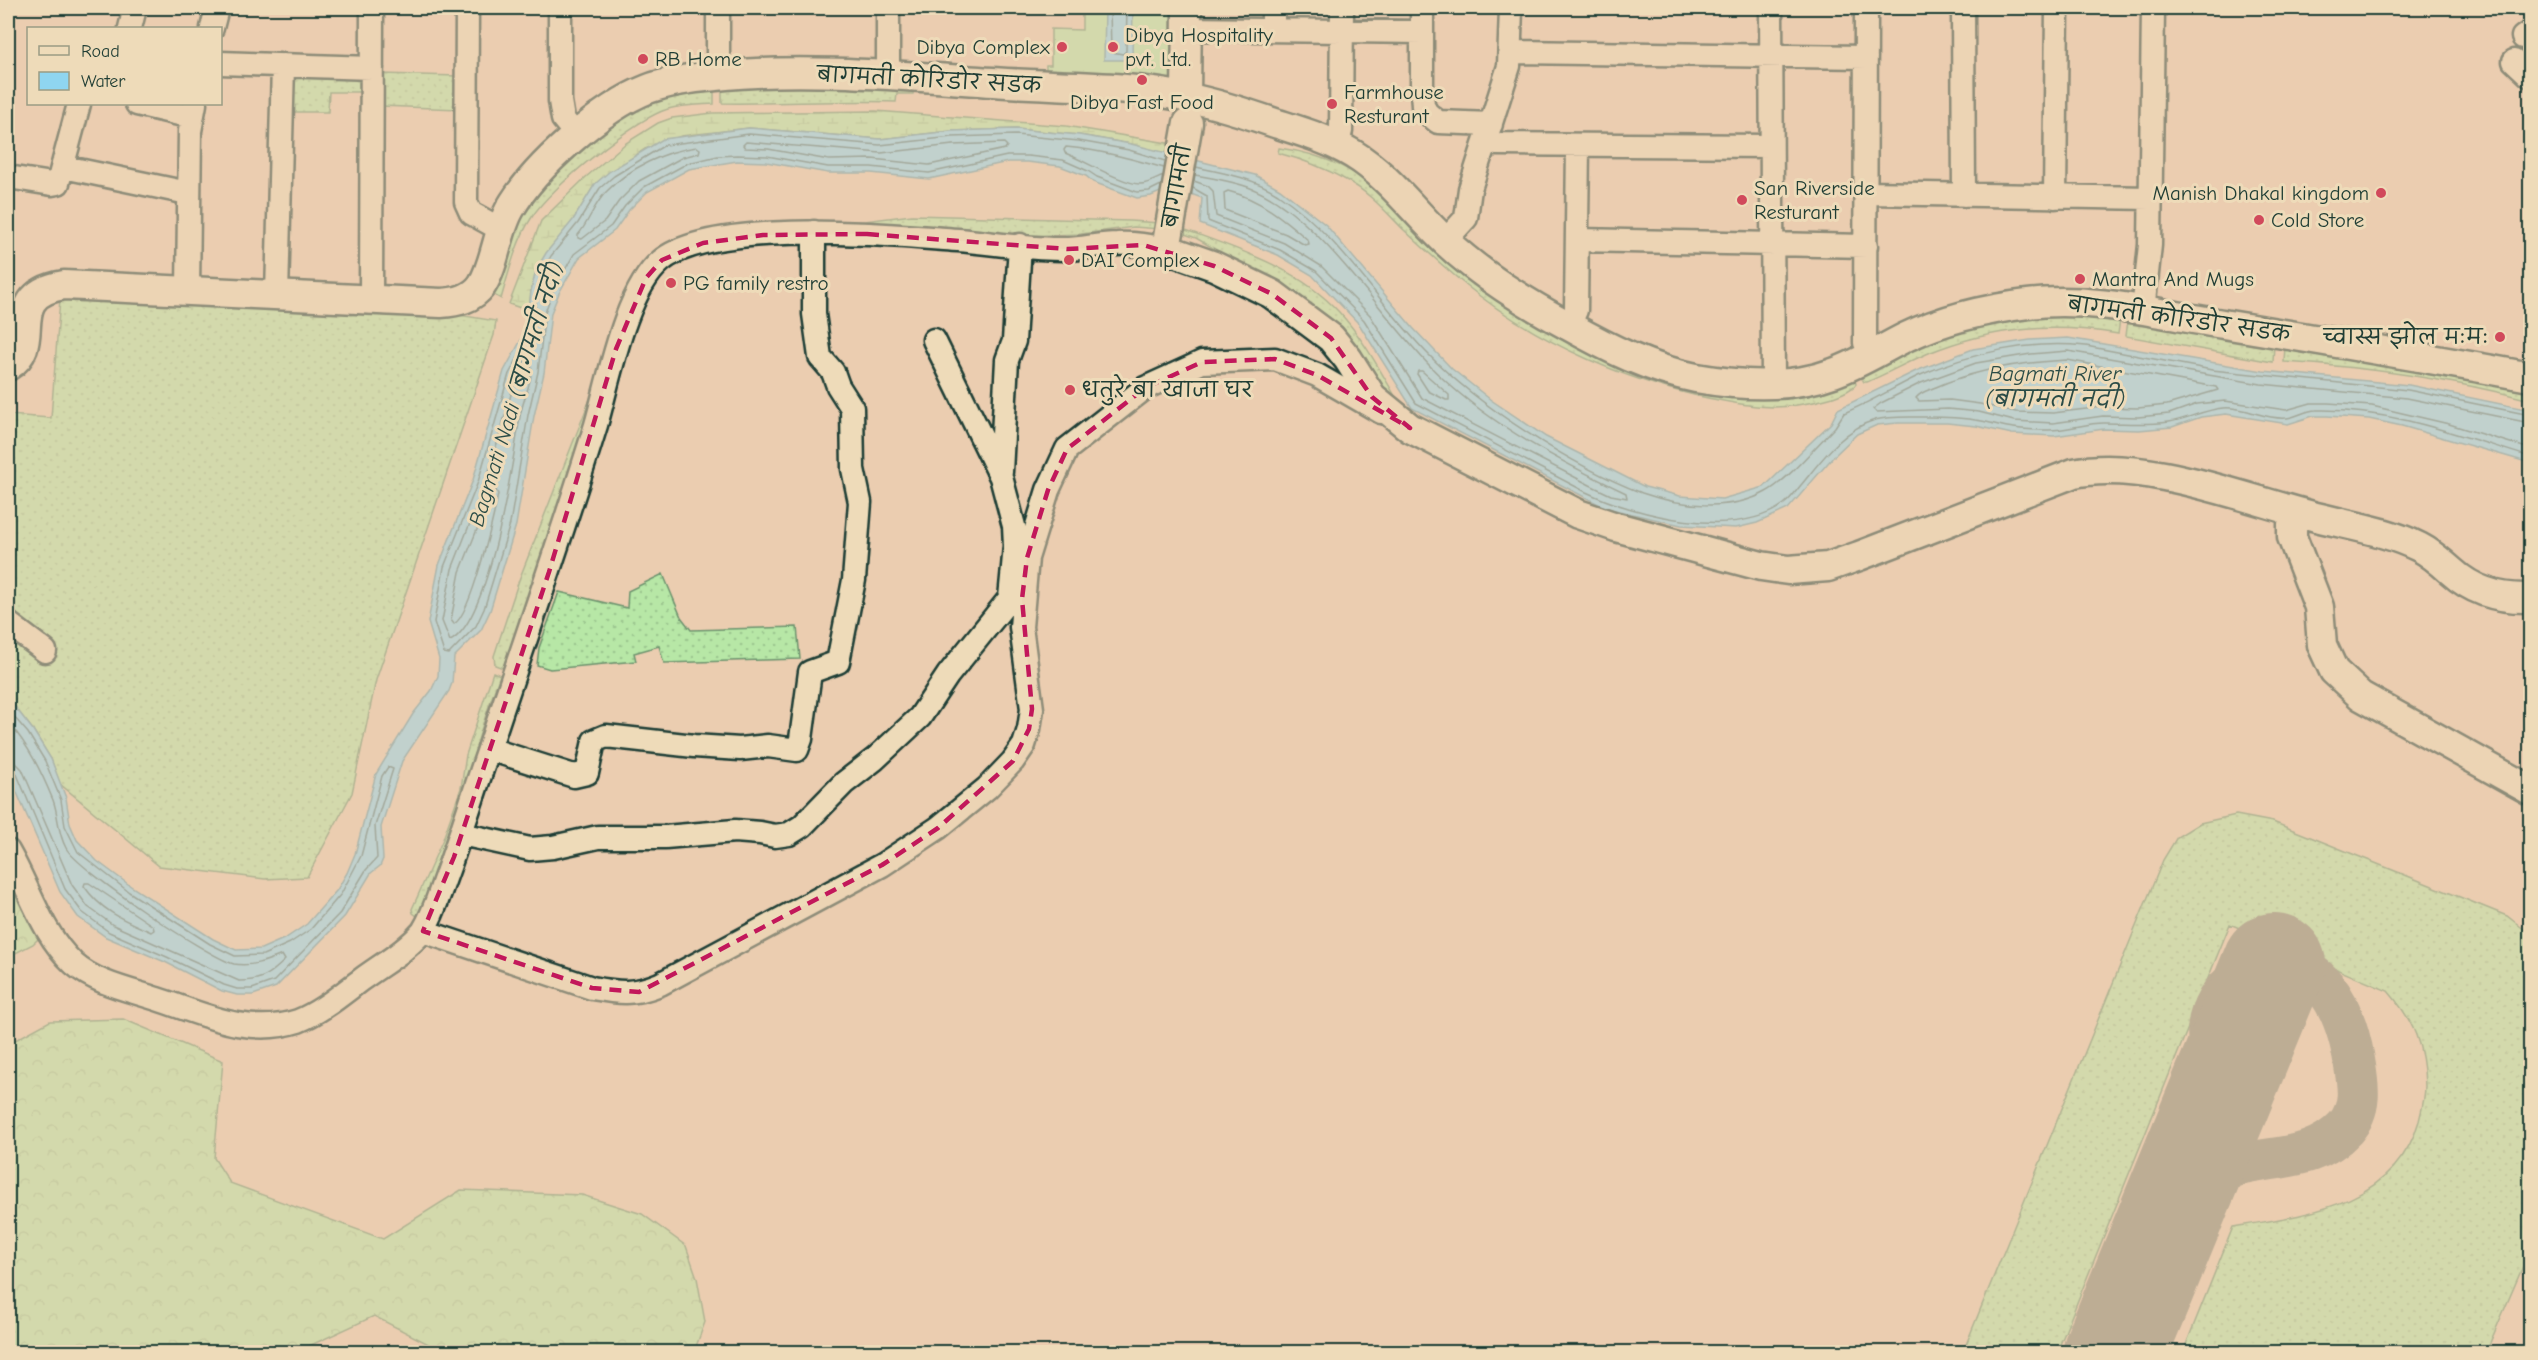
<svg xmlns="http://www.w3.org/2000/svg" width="2538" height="1360" font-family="'Comic Neue','Playpen Sans Deva',sans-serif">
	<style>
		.grass { fill: url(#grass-dots); stroke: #6b926d; stroke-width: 1.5 }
		.forest { fill: url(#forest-crowns); stroke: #6b926d; stroke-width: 1.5 }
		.wetland { fill: url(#wetland-marsh); stroke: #6b926d; stroke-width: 1.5 }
		.garden { fill: #b7e7a6; stroke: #6b926d; stroke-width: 1.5 }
		.water { fill: #8fd5f0; stroke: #6298a5; stroke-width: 1.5 }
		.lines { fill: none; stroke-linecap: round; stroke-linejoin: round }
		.shore { stroke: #4c7a7f; stroke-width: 1.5 }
		.taxiway { stroke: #858572; stroke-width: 42 }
		.runway { stroke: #858572; stroke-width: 104 }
		.minor-casing { stroke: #1f3d34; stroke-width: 27 }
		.major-casing { stroke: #1f3d34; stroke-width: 33 }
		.minor { stroke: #eedbb9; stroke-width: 22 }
		.major { stroke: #eedbb9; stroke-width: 28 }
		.marked { fill: none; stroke: #c2185b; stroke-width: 4.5; stroke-dasharray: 12 8; stroke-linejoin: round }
		.poi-dot { fill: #d1495b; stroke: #eedbb9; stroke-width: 2 }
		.labels { text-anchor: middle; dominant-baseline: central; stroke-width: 6; stroke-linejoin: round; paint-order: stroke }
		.poi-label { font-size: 21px; fill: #1f3d34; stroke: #eedbb9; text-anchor: start }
		.street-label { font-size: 21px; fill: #1f3d34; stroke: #eedbb9 }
		.water-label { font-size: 22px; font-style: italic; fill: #2a4c47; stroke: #eedbb9 }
	</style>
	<defs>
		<pattern id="grass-dots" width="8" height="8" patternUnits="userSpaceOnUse" patternTransform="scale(1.5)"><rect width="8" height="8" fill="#b7e7a6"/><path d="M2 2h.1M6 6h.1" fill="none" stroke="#9dc790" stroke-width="1.8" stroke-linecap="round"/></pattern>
		<pattern id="forest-crowns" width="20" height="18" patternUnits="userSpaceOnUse" patternTransform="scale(1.5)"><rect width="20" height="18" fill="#b7e7a6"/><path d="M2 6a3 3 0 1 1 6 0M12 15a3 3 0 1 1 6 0" fill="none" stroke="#9dc790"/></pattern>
		<pattern id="wetland-marsh" width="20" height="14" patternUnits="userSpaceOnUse" patternTransform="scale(1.5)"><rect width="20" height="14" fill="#b7e7a6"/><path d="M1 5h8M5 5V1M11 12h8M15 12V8" fill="none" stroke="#9dc790"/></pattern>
	</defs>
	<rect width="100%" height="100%" fill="#ebcdb0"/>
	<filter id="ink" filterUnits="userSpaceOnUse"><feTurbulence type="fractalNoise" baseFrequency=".0167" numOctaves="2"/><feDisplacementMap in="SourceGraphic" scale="12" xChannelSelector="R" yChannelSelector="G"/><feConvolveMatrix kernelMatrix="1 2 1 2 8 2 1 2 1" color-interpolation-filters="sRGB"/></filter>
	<g filter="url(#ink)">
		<path class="grass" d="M360 74 365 92H329L328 112H290L291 75Z
			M380 74 459 76V109L380 106Z
			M722 85 913 86V94H897L896 102C838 100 780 104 722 103Z
			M714 86V104C699 105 682 105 668 109 635 119 550 188 532 217 516 241 509 272 501 299L492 294 518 215 559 167 637 104Z
			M1279 148C1325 154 1360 171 1393 204 1409 221 1422 239 1441 255L1646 372 1854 376 1856 384C1847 396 1812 403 1797 405 1774 409 1752 406 1729 402 1634 386 1537 344 1462 282 1442 265 1423 248 1404 230 1386 212 1369 192 1346 180 1325 168 1301 159 1278 153Z
			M912 215 1130 221 1160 223V229L1134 227 1081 234 1024 236 831 223 865 221Z
			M1183 229C1240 250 1297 267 1339 312 1365 340 1383 376 1402 408L1391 399 1358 351 1318 309 1196 238 1182 233Z
			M60 299 453 314 496 321 494 335 376 680 352 793 307 877 265 879 159 866 60 784 51 759 33 730 8 698V415L51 418Z
			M2033 314 2120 319 2118 334C2056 323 1998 327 1939 349 1914 358 1891 372 1867 382H1864L1859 374 1927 339Z
			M2128 320 2274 345 2273 362 2126 336Z
			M2285 346 2530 387V400C2450 379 2367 367 2284 362Z
			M609 351 612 353 503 668 495 665 494 656 519 580Z
			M663 574 681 617 691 630 797 627 800 659 664 663 659 646 634 653 636 661 550 669 537 665 539 648 559 592 627 608 628 591Z
			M493 672 500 675C493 695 485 716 479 737 462 798 449 860 417 916L413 913 412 909 443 839 461 788 466 755Z
			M2236 815 2273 822 2507 916 2530 934V1250L2486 1352H2183L2233 1227C2307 1215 2395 1205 2419 1121 2422 1109 2425 1098 2425 1086 2424 1046 2414 1021 2388 991L2230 924 2057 1352H1963L2163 860 2177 837 2200 823Z"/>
		<path class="forest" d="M8 868 39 938 33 944 8 957Z
			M123 1019 223 1061 214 1158 230 1183 383 1239 461 1190 582 1195 642 1214 686 1246 697 1278 705 1322 694 1352H444L374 1316 296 1352H8V1044L50 1021Z"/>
		<path class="wetland" d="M876 111 1066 126 1173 144 1172 156 1131 144 1079 135 1016 129 951 131 880 139 749 128 681 136 645 149 595 184 531 291 529 311 509 304 541 221 586 177 626 143 658 123 672 118 713 113Z"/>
		<path class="garden" d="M1082 8H1176L1172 78 1167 85 1046 77V65H1051V29L1082 30Z"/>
		<path class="water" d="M1105 8H1133L1132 60H1104Z
			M749 128 880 139 951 131 1016 129 1079 135 1131 144 1255 175 1280 189 1326 225 1413 328 1452 369 1491 400 1546 437 1645 487 1680 496 1722 499 1764 487 1831 423 1838 409 1916 371 1973 349 2030 340 2068 338 2263 371 2409 385 2530 410V463L2402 426 2369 419 2327 416H2313L2288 424 2226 414 2201 417 2172 427 2139 430 2104 429 2054 436 2012 434 1976 426 1947 423H1898L1877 425 1857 434 1834 456 1788 509 1757 523 1736 528 1681 525 1606 508 1412 408 1359 324 1312 275 1278 255 1200 224 1202 198 1172 187 1151 196 1137 198 1093 182 1086 176 1060 166 1027 162H1008L929 179 871 173H828L766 162 737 161 689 169 647 192 629 210 615 230 579 258 559 293 551 313 544 373 534 416 516 525 490 611 481 630 454 657 452 683 449 691 402 761 381 827 383 859 380 866 371 873 345 916 276 987 253 995H237L222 991 165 962 106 937 78 917 60 892 8 772V698L33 730 51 759 66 798 70 824 77 840 97 861 132 887 213 939 236 950 261 949 286 938 307 924 337 890 347 873 355 854 376 774 413 714 431 691 438 676 439 659 428 622 439 565 473 480 504 371 527 329 531 291 536 270 546 253 573 220 595 184 610 171 663 139Z"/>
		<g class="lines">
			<path class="shore" d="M1110 8 1111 52 1123 54 1126 51 1127 8
				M746 142 881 153 953 145 1004 143 1007 146 1005 149 929 165 872 159 829 160 768 149 745 148 743 145Z
				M697 147 700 149 699 153 683 157 639 181 619 201 605 221 582 239 578 238V235C589 222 594 204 606 192 629 168 665 151 697 147Z
				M1196 167C1225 173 1253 178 1278 194 1339 235 1376 300 1426 352 1478 406 1572 466 1642 493 1679 506 1730 512 1766 492 1786 482 1818 444 1835 427L1844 413C1869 403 1893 388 1918 376 1970 353 2029 340 2086 346L2212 370 2408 390 2530 415
				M1163 176C1156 179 1148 184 1140 184 1123 184 1083 160 1065 153L1064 150 1066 147C1100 150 1132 159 1164 168
				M1194 181 1208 186 1213 191 1216 216 1284 243 1321 266 1370 315 1422 398 1590 485 1611 495 1627 498 1626 493C1561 462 1494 427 1441 377 1383 323 1323 215 1248 187 1231 181 1213 178 1195 175
				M1161 185 1149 191 1137 192 1097 177 1088 171 1063 160 1028 156H1007L929 173 871 167H828L767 156 737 155 718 156 688 163 644 187 625 206 611 226 574 254 553 291 545 312 538 372 528 415 510 524 484 609 476 626 449 654 444 653 434 622 444 567 478 482 509 374 533 331 537 292 542 272 551 256 578 223 600 188 614 176 665 145 749 134 880 145 952 137 1016 135 1079 141 1129 150 1165 161
				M1193 188 1207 196 1208 221 1280 250 1316 271 1364 320 1416 403 1586 492C1637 516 1735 540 1784 504 1791 499 1796 491 1801 485 1821 461 1843 429 1875 420 1886 417 1899 417 1910 417 1932 417 1953 416 1975 420 1988 421 2001 427 2014 428 2026 430 2038 430 2049 430 2068 430 2086 423 2104 423 2126 423 2147 425 2169 422 2188 419 2203 410 2223 408 2244 406 2265 420 2287 418 2297 417 2306 410 2316 410 2389 408 2461 436 2530 457
				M1228 191C1260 199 1284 219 1308 240L1309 244 1305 245 1286 234 1225 210 1224 193Z
				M530 358C536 374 523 399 520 416 513 461 490 622 450 641L442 621 452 569 485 485 516 377 526 359Z
				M2067 360 2216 387 2218 390 2167 405 2138 408 2103 407 2053 413 2016 412 1980 404 1950 400 1919 401 1916 398C1920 392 1929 390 1936 387 1978 369 2022 362 2067 360Z
				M1418 371H1422L1449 395V400H1446L1428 391 1417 374Z
				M2530 423 2407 398 2261 384 2068 351 2031 354 1976 363 1921 383 1881 403 1873 409 1876 412 1948 409 1979 412 2014 421 2053 423 2103 416 2138 417 2169 414 2197 404 2225 401 2286 410 2311 403H2328L2372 406 2449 424 2530 449
				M496 490 498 494C494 516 471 615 454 624L451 620 460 572 492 492Z
				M8 710 28 733 45 761 61 800 65 826 78 852 129 892 210 944 235 956 263 955 290 943 311 929 341 894 361 856 382 776 388 767 393 769 375 826 377 858 366 870 340 913 274 981 252 989H237L224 985 167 957 109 932 82 912 65 889 16 772 8 769
				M8 722C29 746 41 771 53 800 59 816 57 832 66 848 78 870 209 958 234 964 251 967 267 961 282 955L285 960C270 975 261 981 239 981L113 925 88 907 72 885 22 769 16 763 8 761
				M89 883 153 926 154 930 151 932C124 920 101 911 84 886L85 883Z"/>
			<path class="taxiway" d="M2176 1207C2194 1192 2213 1172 2235 1166 2275 1155 2314 1161 2345 1128 2363 1108 2358 1084 2354 1060 2345 1008 2318 946 2253 971 2232 980 2218 994 2211 1015 2203 1037 2215 1060 2214 1083 2213 1098 2210 1113 2208 1128"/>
			<path class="runway" d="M2115 1352 2274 965"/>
			<g class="minor-casing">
				<path id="minor" d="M467 8 466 202 471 213 500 229
					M560 8V101L563 119 577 136
					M1422 8V91L1423 106 1427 113 1438 122 1491 124
					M1771 8 1773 384
					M1866 8 1865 343 1873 354
					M1963 8 1964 195
					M130 28 135 8
					M212 28 217 8
					M1187 29 1422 32
					M1273 30V8
					M2523 37 2530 32
					M1510 52 1866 57
					M2514 61 2530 76
					M220 63 372 68
					M888 75V8
					M718 76V8
					M137 104 192 117
					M1485 141 1496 144 1771 146
					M1337 146 1341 131 1342 8
					M64 167 188 193
					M8 177 52 184 58 183 79 104
					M1866 193 2150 198
					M2055 197 2057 8
					M1578 240 1866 246
					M1445 241 1466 218 1470 189 1509 66 1511 8
					M188 290 190 131 195 104
					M277 295 283 65
					M371 299 372 8
					M2143 311 2150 245 2153 8
					M1569 326 1576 310 1578 145
					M1001 472 1007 360 1014 341 1020 245
					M8 623 45 651
					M489 749 574 776 587 773 594 741 606 736 694 746 740 749 768 746 797 750 801 739 810 672 838 662 854 580 860 502 853 469 852 408 838 386 833 372 820 357 814 314V232
					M461 834 530 849 553 847 598 837H665L735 831 760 833 775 836 789 834 802 826 844 783 875 759 920 717 948 675 1010 598 1015 546 1014 526 1001 477 934 340
					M8 851C30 889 41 933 74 964 95 983 130 990 157 999 203 1014 248 1037 298 1021 321 1012 343 993 362 979 384 963 406 951 423 931L592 988C620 993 633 995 660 984L882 865 938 828 987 788 1013 761 1024 745 1029 729 1032 709 1021 627 1027 558 1048 490 1067 449 1145 388 1202 362 1275 359 1317 375 1381 412
					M423 931C433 915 438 898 444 881 460 838 473 795 488 752 524 643 562 535 596 425 609 380 625 291 661 261 712 218 891 235 958 240 994 243 1032 250 1068 249 1085 248 1101 244 1117 244 1134 243 1150 246 1166 249"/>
			</g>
			<g class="major-casing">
				<path id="major" d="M1186 97 1187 8
					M1188 123 1166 249 1214 266 1272 294 1331 338 1348 359 1372 397 1410 428 1578 514 1616 527 1761 566 1788 570 1828 567 1859 556 2074 473C2144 459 2240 497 2309 515 2345 525 2385 530 2419 547 2431 553 2441 562 2451 571 2474 592 2500 599 2530 598
					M8 366C46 343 0 296 64 285L441 303C457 302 472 299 482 285 495 265 497 232 510 209 534 167 602 107 648 89 669 81 693 78 716 76 805 67 903 76 993 82 1058 87 1125 84 1189 98 1219 104 1249 114 1278 124 1303 132 1330 140 1353 154 1389 176 1414 212 1445 241 1482 276 1525 302 1569 326 1610 349 1650 369 1696 378 1741 386 1790 389 1833 373 1859 364 1882 349 1906 337 1944 319 1986 309 2028 304 2092 296 2159 314 2223 324 2326 341 2428 358 2530 377
					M2302 513 2292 524V537L2319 607 2322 645 2334 671 2361 696 2530 790"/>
			</g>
			<use href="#minor" class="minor"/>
			<use href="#major" class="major"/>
		</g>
	</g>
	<path d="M0 0H2538V1360H0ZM867 234 1067 249 1143 245 1214 266 1272 294 1331 338 1372 397 1410 428 1317 375 1275 359 1202 362 1145 388 1067 449 1048 490 1027 558 1022 599 1032 709 1029 729 1013 761 938 828 882 865 639 992 592 988 423 931 454 857 549 572 616 349 646 278 662 260 703 243 763 235Z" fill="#ebcdb0" fill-opacity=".55" fill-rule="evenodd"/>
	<path class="marked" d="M867 234 1067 249 1143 245 1214 266 1272 294 1331 338 1372 397 1410 428 1317 375 1275 359 1202 362 1145 388 1067 449 1048 490 1027 558 1022 599 1032 709 1029 729 1013 761 938 828 882 865 639 992 592 988 423 931 454 857 549 572 616 349 646 278 662 260 703 243 763 235Z"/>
	<g class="poi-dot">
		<circle cx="1062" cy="47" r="6"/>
		<circle cx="1113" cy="47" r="6"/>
		<circle cx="643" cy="59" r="6"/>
		<circle cx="1142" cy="80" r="6"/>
		<circle cx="1332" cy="104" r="6"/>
		<circle cx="2381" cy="193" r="6"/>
		<circle cx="1742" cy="200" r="6"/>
		<circle cx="2259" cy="220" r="6"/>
		<circle cx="1069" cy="260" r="6"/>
		<circle cx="2080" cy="279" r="6"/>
		<circle cx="671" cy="283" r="6"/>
		<circle cx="2500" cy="337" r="6"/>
		<circle cx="1070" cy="390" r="6"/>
	</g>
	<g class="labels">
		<g class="poi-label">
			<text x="1125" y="35">Dibya Hospitality<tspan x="1125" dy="24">pvt. Ltd.</tspan></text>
			<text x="1050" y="47" text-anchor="end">Dibya Complex</text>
			<text x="655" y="59">RB Home</text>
			<text x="1344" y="92">Farmhouse<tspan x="1344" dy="24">Resturant</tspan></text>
			<text x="1142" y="102" text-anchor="middle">Dibya Fast Food</text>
			<text x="1754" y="188">San Riverside<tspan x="1754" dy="24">Resturant</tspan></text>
			<text x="2369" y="193" text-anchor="end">Manish Dhakal kingdom</text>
			<text x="2271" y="220">Cold Store</text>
			<text x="1081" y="260">DAI Complex</text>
			<text x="2092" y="279">Mantra And Mugs</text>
			<text x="683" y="283">PG family restro</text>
			<text x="2488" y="337" text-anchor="end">च्वास्स झोल मःमः</text>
			<text x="1082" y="390">धतुरे बा खाजा घर</text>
		</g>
		<g class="street-label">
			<text transform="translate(929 80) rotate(3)">बागमती कोरिडोर सडक</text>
			<text transform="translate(1177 186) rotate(-80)">बागामती</text>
			<text transform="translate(2179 319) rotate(8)">बागमती कोरिडोर सडक</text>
		</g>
		<g class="water-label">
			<text x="2055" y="374">Bagmati River<tspan x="2055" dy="25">(बागमती नदी)</tspan></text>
			<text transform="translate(516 394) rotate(-73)">Bagmati Nadi (बागमती नदी)</text>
		</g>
	</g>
	<rect width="2538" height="1360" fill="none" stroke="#eedbb9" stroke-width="30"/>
	<rect x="15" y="15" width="2508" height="1330" fill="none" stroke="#1f3d34" stroke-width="2" filter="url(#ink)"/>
	<rect x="27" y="27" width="195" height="78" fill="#eedbb9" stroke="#9b9c84" stroke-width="1.5"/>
	<rect x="39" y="46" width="30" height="9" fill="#eedbb9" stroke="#9b9c84" stroke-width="1.5"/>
	<text x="81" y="57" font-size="18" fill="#1f3d34">Road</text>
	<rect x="39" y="72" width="30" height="18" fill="#8fd5f0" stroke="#9b9c84" stroke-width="1.5"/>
	<text x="81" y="87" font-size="18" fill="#1f3d34">Water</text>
</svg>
